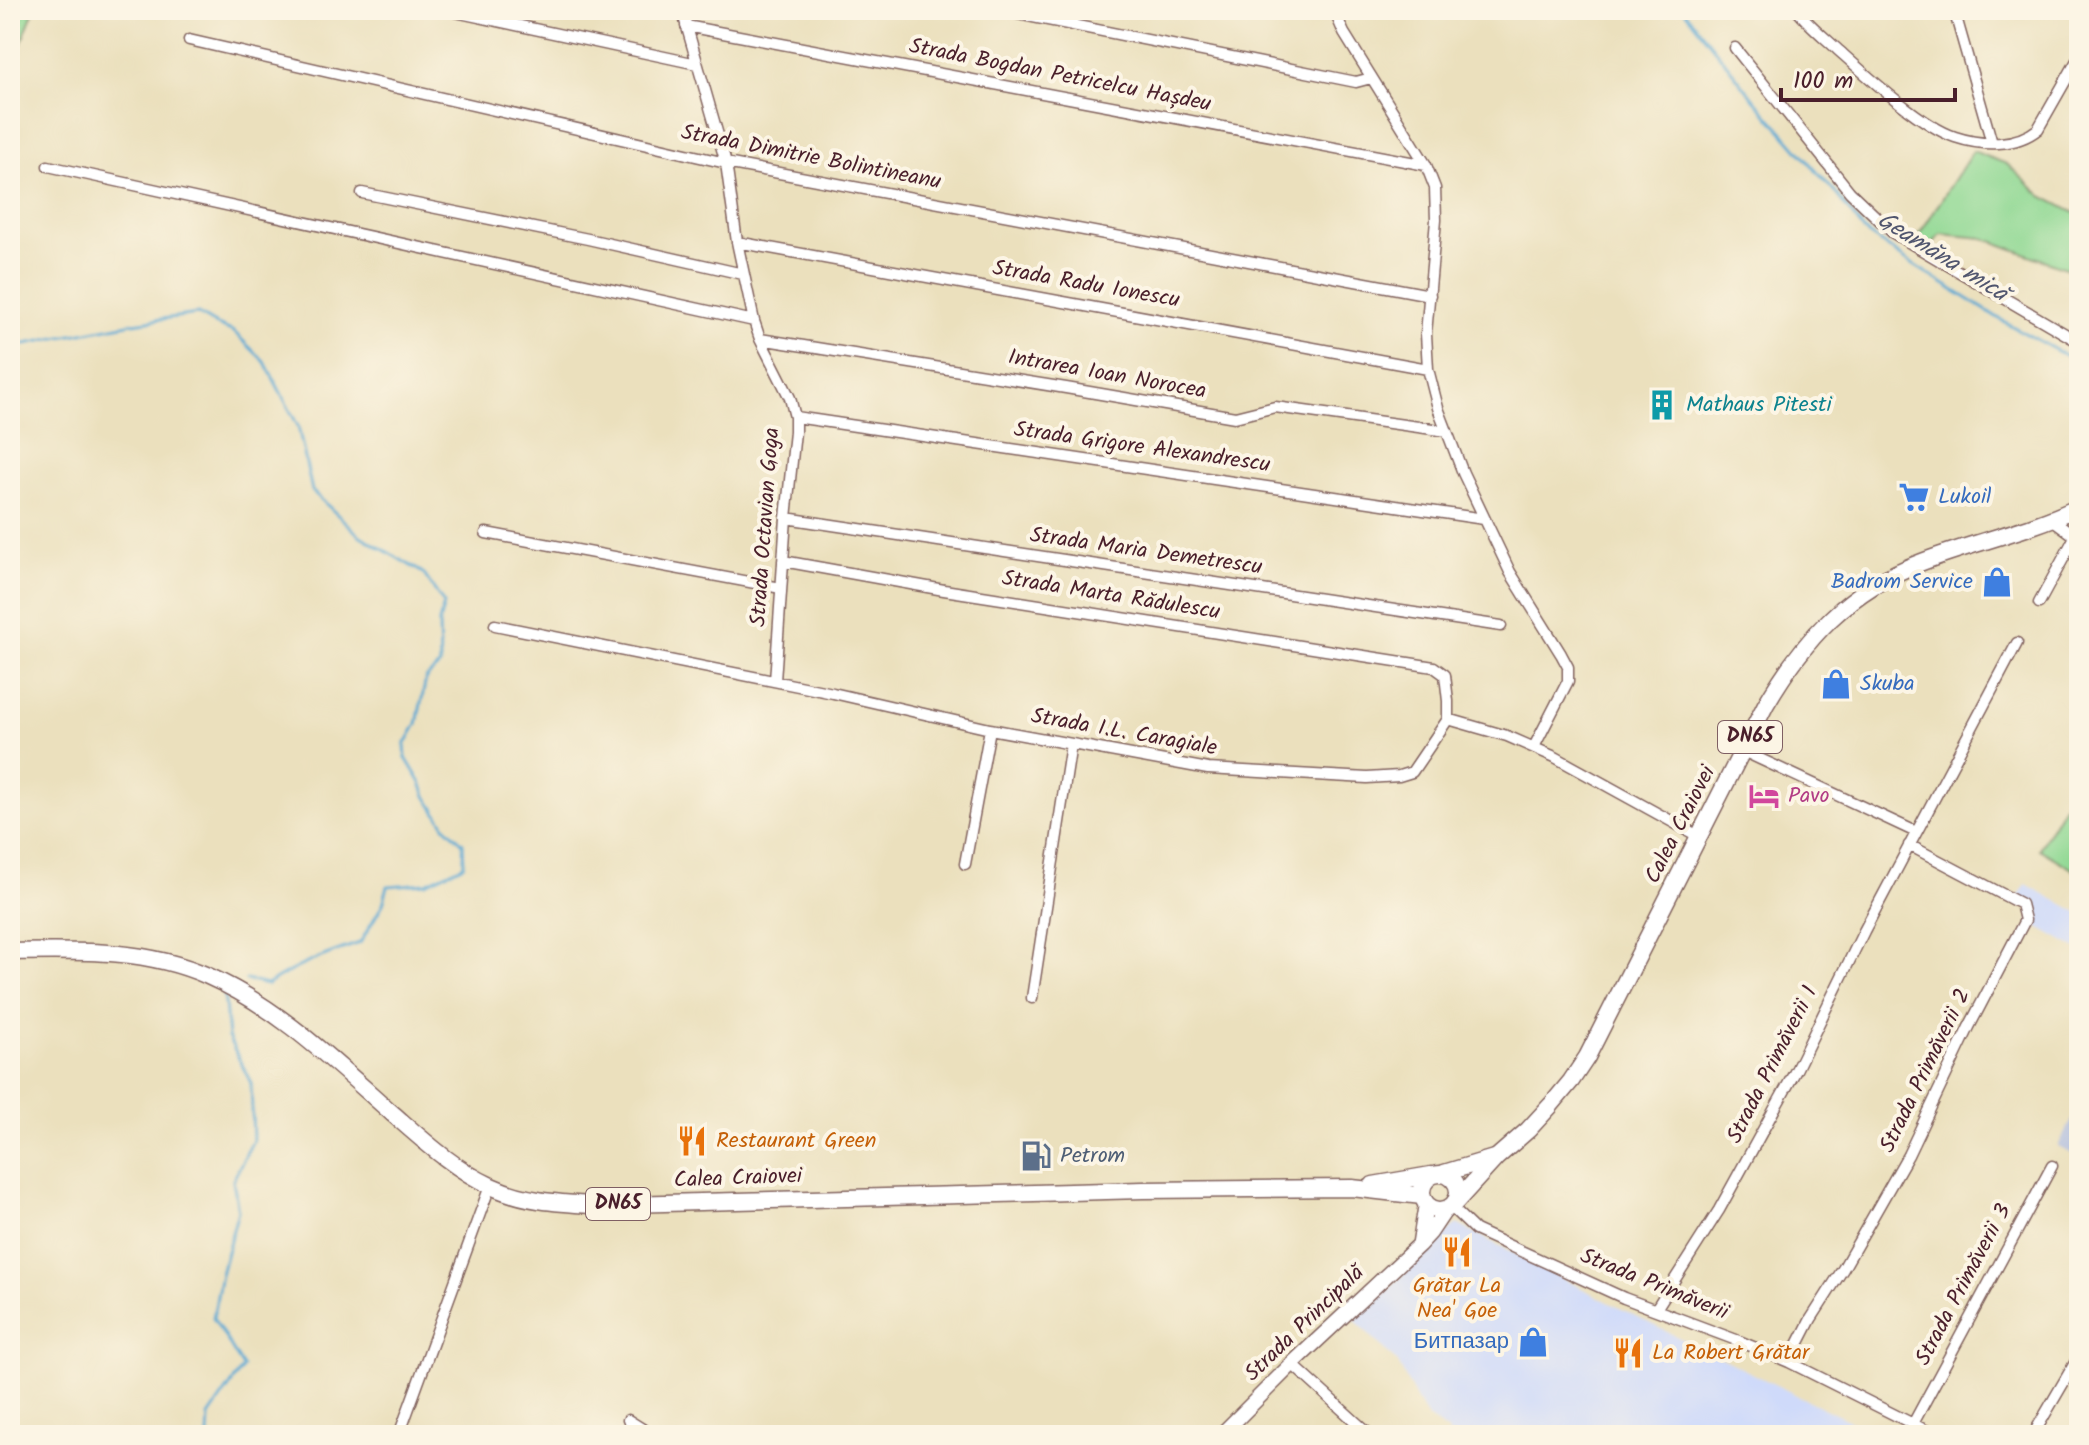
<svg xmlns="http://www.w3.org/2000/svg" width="2089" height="1445" font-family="Kalam,sans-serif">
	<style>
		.built { fill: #cfdafa }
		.industrial { fill: #bac4de }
		.green { fill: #8fd893; stroke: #6c7c5f; stroke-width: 2 }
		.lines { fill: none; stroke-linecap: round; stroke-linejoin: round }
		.stream { stroke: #58a7d2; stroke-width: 3 }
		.minor-casing { stroke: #82635e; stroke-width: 13 }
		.secondary-casing { stroke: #82635e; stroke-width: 17 }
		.primary-casing { stroke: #82635e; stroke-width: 19 }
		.minor { stroke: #fff; stroke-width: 10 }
		.secondary { stroke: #fff; stroke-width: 14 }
		.primary { stroke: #fff; stroke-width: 16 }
		.labels { text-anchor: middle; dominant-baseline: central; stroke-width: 8; stroke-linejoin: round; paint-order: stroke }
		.shield { fill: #fcf5e5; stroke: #7f5f63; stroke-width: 2 }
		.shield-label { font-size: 20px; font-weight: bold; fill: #4a1f2b }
		.street-label { font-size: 22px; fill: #4a1f2b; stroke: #fcf5e5 }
		.culture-label { font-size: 22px; fill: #0d838f; stroke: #fcf5e5; text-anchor: start }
		.shop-label { font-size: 22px; fill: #366cbe; stroke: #fcf5e5; text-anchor: start }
		.hotel-label { font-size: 22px; fill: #b23c85; stroke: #fcf5e5; text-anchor: start }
		.food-label { font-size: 22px; fill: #c56008; stroke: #fcf5e5; text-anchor: start }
		.service-label { font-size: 22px; fill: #4e5e75; stroke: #fcf5e5; text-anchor: start }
		.water-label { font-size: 24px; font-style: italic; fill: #50556e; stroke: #fcf5e5 }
	</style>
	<rect width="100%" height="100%" fill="#fcf5e5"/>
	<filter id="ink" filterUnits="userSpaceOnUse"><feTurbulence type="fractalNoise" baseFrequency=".0125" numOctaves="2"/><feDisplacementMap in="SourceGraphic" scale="16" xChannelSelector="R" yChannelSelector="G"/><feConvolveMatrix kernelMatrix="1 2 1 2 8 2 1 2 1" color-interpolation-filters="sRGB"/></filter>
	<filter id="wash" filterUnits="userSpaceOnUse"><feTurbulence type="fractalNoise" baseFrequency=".006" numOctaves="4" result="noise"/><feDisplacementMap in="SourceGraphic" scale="32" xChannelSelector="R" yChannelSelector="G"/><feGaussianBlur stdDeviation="1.8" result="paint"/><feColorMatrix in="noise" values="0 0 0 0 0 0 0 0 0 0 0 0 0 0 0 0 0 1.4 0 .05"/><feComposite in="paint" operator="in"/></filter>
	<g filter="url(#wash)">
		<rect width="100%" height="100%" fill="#ebe0bd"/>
		<path class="built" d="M2026 884 2079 913V950L2028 921 2033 908 2018 897Z
			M1457 1224 1645 1321 1866 1429 1864 1435H1448L1449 1432 1429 1419 1417 1400 1398 1363 1355 1320Z"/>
		<path class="industrial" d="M2079 1106V1158L2058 1146Z"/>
		<path class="green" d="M10 10H34L10 73Z
			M1973 151 2007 164 2042 196 2079 215V273L1983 238 1941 234 1925 252 1913 244Z
			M2079 779V873L2039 849Z"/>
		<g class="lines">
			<path class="stream" d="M1684 10 1754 99 1837 195 1865 232 1906 260 2003 321 2079 363
				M10 347 133 323 198 314 215 324 234 332 265 362 298 426 312 491 359 535 423 573 444 604 439 622 440 665 426 678 417 724 405 745 406 758 421 783 426 796 446 827 463 843 464 865 426 883 388 886 383 904 360 943C327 954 297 965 267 985L246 980
				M208 1435 209 1416 243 1367 213 1318 221 1274 238 1211 233 1180 253 1140 251 1083 228 1037 224 992"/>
		</g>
	</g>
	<g filter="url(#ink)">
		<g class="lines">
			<g class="minor-casing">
				<path id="minor" d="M446 10 697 64
					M682 10 726 163 737 242 754 321 760 339 790 398 795 417V432L786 518 775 681
					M998 10 1356 82 1371 78
					M1334 10 1344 33 1426 165 1435 188 1436 220 1426 334 1428 369 1438 408 1463 473 1510 572 1561 654 1568 667V681L1534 747
					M1797 10C1808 24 1823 36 1837 49 1865 74 1921 126 1955 137 1982 146 2016 147 2038 129L2079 57
					M1954 10 1992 143
					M686 26 1426 165
					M189 40 726 163 1430 295
					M1735 48 1850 192 1893 233 2079 342
					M48 166 754 321
					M362 193 588 239 743 274
					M737 242 1428 369
					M760 339 1066 388 1235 417 1275 407 1447 431
					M795 417 1484 519
					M786 518 1501 626
					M2052 519 2079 539
					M486 533 781 588
					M783 561 944 590 1434 667 1445 675 1448 701V719
					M2039 603 2075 537
					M495 625 833 693 990 729 1208 769 1367 778 1399 776 1412 772 1448 719 1507 736 1555 757 1700 837
					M1743 751 1916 832
					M965 864 990 729
					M1032 998 1071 744
					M1451 1207 1475 1230 1624 1298 1739 1341 1789 1362 1935 1435
					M1656 1309 1719 1210 1796 1070 1864 931 2017 643
					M1789 1362 1811 1319 1843 1269 1908 1155 1969 1027 2025 920 2021 904 1909 845
					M1292 1364 1370 1435
					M628 1420 652 1435
					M399 1435 490 1186
					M1907 1435 2052 1166
					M2033 1435 2079 1356"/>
			</g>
			<g class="secondary-casing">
				<path id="secondary" d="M1420 1241 1426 1204
					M1221 1435 1292 1364 1419 1245 1430 1233 1446 1209"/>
			</g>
			<g class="primary-casing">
				<path id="primary" d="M10 952C77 951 145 948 208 976 280 1008 335 1063 393 1114 423 1140 454 1169 491 1186 523 1201 557 1203 592 1205L1143 1190 1352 1188 1422 1196
					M1444 1173 1494 1158
					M1422 1192a18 18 0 1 1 36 0a18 18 0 1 1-36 0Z
					M1373 1185 1431 1175
					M1454 1204 1496 1158 1528 1130 1551 1105 1571 1081 1587 1057 1766 704C1804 639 1849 589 1922 562 1974 542 2029 531 2079 507"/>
			</g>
			<use href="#minor" class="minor"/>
			<use href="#secondary" class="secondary"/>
			<use href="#primary" class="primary"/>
		</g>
	</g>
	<defs>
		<g id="building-bare" transform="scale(2.4)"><path d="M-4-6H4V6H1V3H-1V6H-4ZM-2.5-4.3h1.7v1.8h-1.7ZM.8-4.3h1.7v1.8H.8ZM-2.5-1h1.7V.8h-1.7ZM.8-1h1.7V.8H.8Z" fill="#0f9aa8" stroke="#fcf5e5" stroke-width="2.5" paint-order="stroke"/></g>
		<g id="supermarket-bare" transform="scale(2.4)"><path d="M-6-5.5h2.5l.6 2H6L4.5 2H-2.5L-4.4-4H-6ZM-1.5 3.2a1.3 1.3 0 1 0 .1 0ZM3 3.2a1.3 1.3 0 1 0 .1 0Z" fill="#3f7fe0" stroke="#fcf5e5" stroke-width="2.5" paint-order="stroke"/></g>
		<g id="shop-bare" transform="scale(2.4)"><path d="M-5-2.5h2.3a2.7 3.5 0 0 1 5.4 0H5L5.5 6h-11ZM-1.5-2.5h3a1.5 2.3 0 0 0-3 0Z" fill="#3f7fe0" stroke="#fcf5e5" stroke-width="2.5" paint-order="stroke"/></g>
		<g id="hotel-bare" transform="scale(2.4)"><path d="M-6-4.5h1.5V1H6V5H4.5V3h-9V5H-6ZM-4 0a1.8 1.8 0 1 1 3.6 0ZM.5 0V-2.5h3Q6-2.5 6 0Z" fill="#d1479c" stroke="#fcf5e5" stroke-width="2.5" paint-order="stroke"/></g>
		<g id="restaurant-bare" transform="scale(2.4)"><path d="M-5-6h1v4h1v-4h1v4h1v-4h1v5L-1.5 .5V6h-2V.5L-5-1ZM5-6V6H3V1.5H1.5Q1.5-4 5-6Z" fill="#e8710a" stroke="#fcf5e5" stroke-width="2.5" paint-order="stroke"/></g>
		<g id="fuel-bare" transform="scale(2.4)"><path d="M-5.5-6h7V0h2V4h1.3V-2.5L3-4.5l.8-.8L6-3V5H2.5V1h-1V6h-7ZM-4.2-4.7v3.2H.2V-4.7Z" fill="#5c6f8a" stroke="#fcf5e5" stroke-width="2.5" paint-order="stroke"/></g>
	</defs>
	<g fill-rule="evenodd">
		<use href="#building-bare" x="1662" y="405"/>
		<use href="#supermarket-bare" x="1914" y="497"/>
		<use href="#shop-bare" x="1997" y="582"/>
		<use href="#shop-bare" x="1836" y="684"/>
		<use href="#hotel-bare" x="1764" y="796"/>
		<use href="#restaurant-bare" x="692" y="1141"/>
		<use href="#fuel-bare" x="1036" y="1156"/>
		<use href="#restaurant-bare" x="1457" y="1252"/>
		<use href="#shop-bare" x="1533" y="1342"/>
		<use href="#restaurant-bare" x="1628" y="1353"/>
	</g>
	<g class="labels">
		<g class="shield">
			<rect x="1718" y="721" width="64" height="32" rx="6"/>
			<rect x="586" y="1188" width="64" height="32" rx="6"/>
		</g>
		<g class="shield-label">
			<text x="1750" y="737">DN65</text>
			<text x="618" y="1204">DN65</text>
		</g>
		<g class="street-label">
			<text transform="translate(1060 76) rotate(11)">Strada Bogdan Petricelcu Hașdeu</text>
			<text transform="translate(811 158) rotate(11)">Strada Dimitrie Bolintineanu</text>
			<text transform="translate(1086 285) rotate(10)">Strada Radu Ionescu</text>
			<text transform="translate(1107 375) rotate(10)">Intrarea Ioan Norocea</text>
			<text transform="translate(1142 448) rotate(8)">Strada Grigore Alexandrescu</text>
			<text transform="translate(766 527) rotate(-86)">Strada Octavian Goga</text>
			<text transform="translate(1146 552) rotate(8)">Strada Maria Demetrescu</text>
			<text transform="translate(1111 596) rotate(9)">Strada Marta Rădulescu</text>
			<text transform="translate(1124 733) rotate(10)">Strada I.L. Caragiale</text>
			<text transform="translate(1681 825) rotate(-63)">Calea Craiovei</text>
			<text transform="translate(1773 1065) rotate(-63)">Strada Primăverii 1</text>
			<text transform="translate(1926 1071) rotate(-64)">Strada Primăverii 2</text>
			<text transform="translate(738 1179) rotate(-2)">Calea Craiovei</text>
			<text transform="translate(1654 1285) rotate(22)">Strada Primăverii</text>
			<text transform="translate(1964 1285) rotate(-62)">Strada Primăverii 3</text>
			<text transform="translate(1305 1324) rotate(-44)">Strada Principală</text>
		</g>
		<g class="culture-label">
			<text x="1686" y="405">Mathaus Pitesti</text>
		</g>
		<g class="shop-label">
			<text x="1938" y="497">Lukoil</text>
			<text x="1973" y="582" text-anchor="end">Badrom Service</text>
			<text x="1860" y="684">Skuba</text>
			<text x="1509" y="1342" text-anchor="end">Битпазар</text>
		</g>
		<g class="hotel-label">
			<text x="1788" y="796">Pavo</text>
		</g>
		<g class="food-label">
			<text x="716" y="1141">Restaurant Green</text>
			<text x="1457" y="1286" text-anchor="middle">Grătar La<tspan x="1457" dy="25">Nea' Goe</tspan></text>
			<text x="1652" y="1353">La Robert Grătar</text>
		</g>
		<g class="service-label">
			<text x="1060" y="1156">Petrom</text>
		</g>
		<g class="water-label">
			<text transform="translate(1942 257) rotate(32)">Geamăna mică</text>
		</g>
	</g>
	<rect width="2089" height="1445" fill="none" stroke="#fcf5e5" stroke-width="40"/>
	<path d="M1781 88v12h174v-12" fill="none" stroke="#4a1f2b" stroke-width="4"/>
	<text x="1793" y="88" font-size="24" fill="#4a1f2b" stroke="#fcf5e5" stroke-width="6" paint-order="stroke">100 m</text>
</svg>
